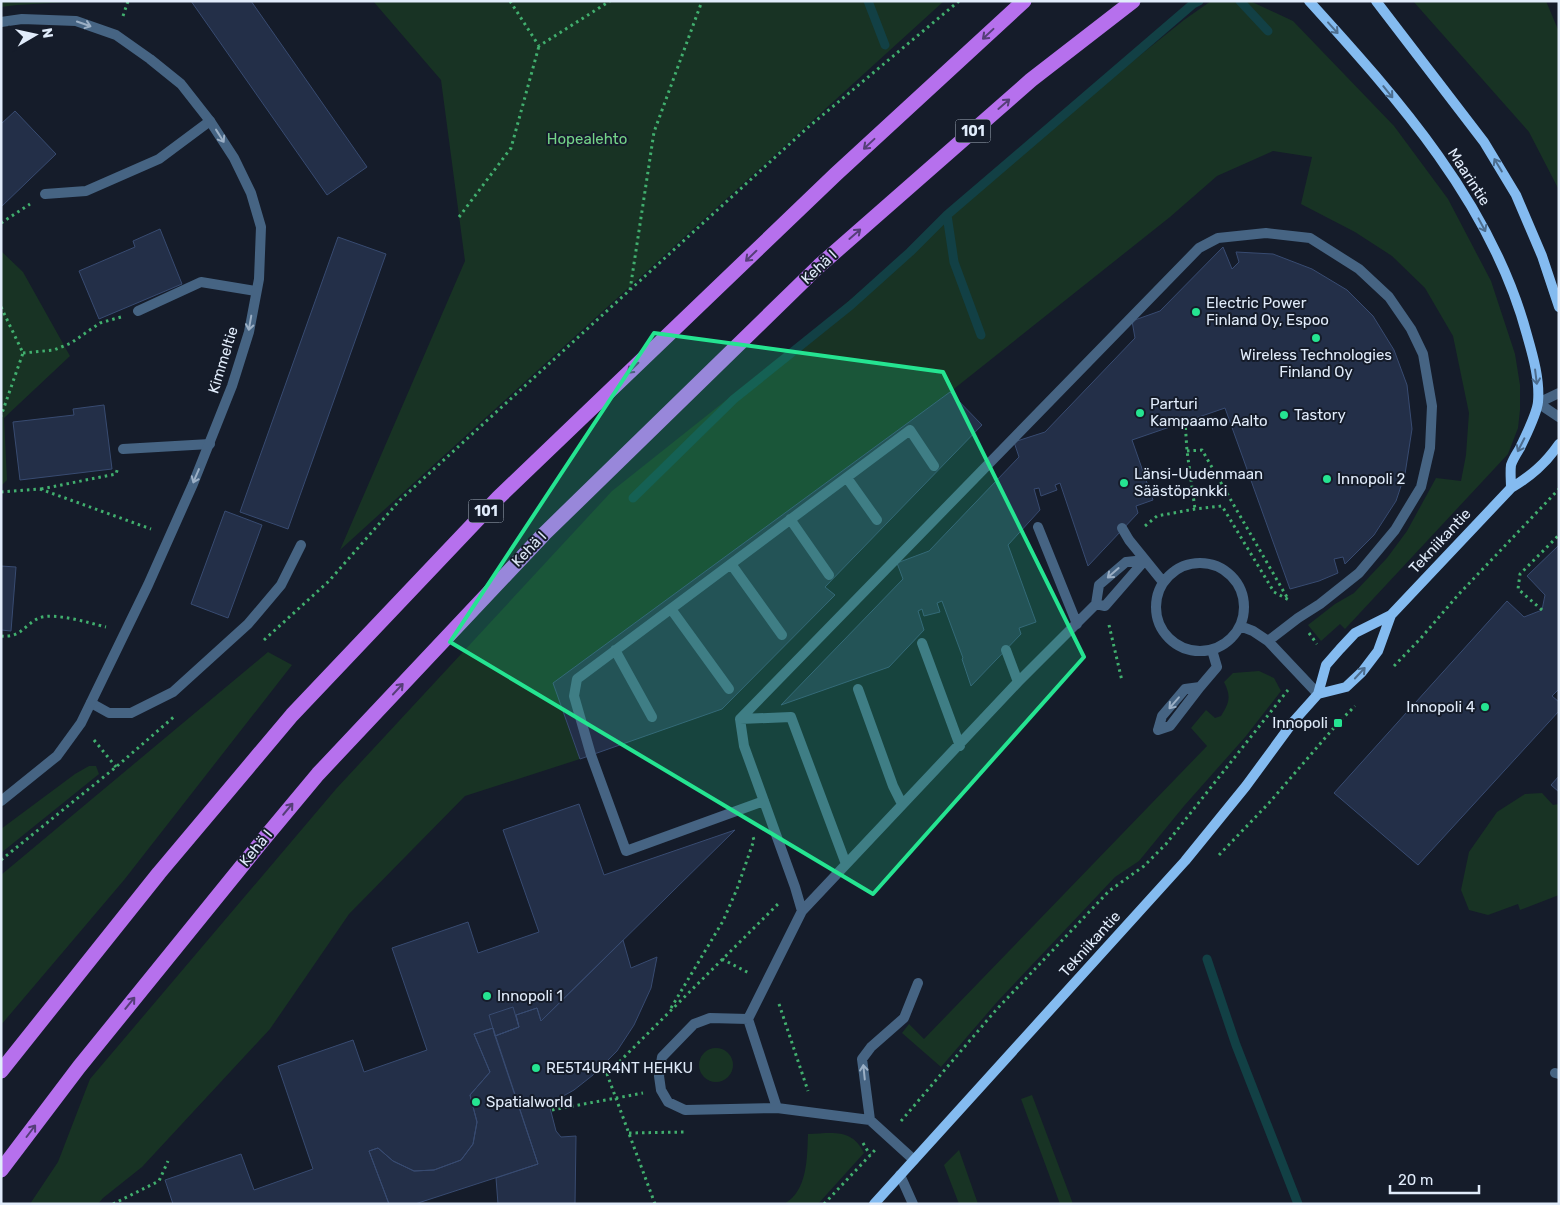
<svg xmlns="http://www.w3.org/2000/svg" width="1560" height="1205" font-family="Rubik,sans-serif">
	<style>
		.green { fill: #183324 }
		.lines { fill: none; stroke-linecap: round; stroke-linejoin: round }
		.stream { stroke: #124045; stroke-width: 9 }
		.building { fill: #232f48; stroke: #384b71 }
		.path { stroke: #41af6e; stroke-width: 3; stroke-dasharray: 2.5 4; stroke-linecap: butt }
		.service { stroke: #466483; stroke-width: 10 }
		.minor { stroke: #466483; stroke-width: 10 }
		.tertiary { stroke: #466483; stroke-width: 10 }
		.secondary { stroke: #84bbf0; stroke-width: 10 }
		.trunk { stroke: #b670ed; stroke-width: 15 }
		.oneway { stroke: #9bafc5 }
		.oneway2 { stroke: #4c6c8d }
		.oneway3 { stroke: #553e78 }
		.marked { fill: #25e491; fill-opacity: 0.2; stroke: #25e491; stroke-width: 4; stroke-linejoin: round }
		.poi-dot { fill: #25e491; stroke: #151c2a; stroke-width: 2 }
		.labels { text-anchor: middle; dominant-baseline: central; stroke-width: 4; stroke-linejoin: round; paint-order: stroke }
		.shield { fill: #151c2a; stroke: #a4aebc; stroke-width: 1 }
		.shield-label { font-size: 14px; font-weight: bold; fill: #e1ecfb }
		.park-label { font-size: 15px; fill: #74d489; stroke: #151c2a }
		.street-label { font-size: 15px; fill: #e1ecfb; stroke: #151c2a }
		.poi-label { font-size: 15px; fill: #e1ecfb; stroke: #151c2a; text-anchor: start }
	</style>
	<rect width="100%" height="100%" fill="#151c2a"/>
	<path class="green" d="M1 1H67V2L17 5 1 7Z
		M373 1H944L340 550 465 261 441 80Z
		M1211 1H1250L1293 21 1394 126 1448 199 1491 281 1515 354 1520 385V410L1518 428 1508 454 1345 629 1340 624 1321 641 1308 625 1335 604 1354 593 1387 558 1407 531 1436 478 1461 481 1466 455 1469 413 1453 336 1425 288 1392 256 1355 232 1301 204 1312 157 1273 151 1217 176 1170 217 950 392 580 759 465 796 349 914 270 1029 142 1167 103 1198 98 1204H30L58 1162 90 1079 336 789 612 491 818 327 1129 64 1184 20Z
		M1413 1H1546L1559 32V190L1529 132Z
		M1 251 23 272 70 356 4 418 7 480 1 486Z
		M268 652 292 665 124 880 1 1025V875Z
		M1259 671 1274 678 1281 691 1246 736 1184 806 1139 861 1115 877 997 1002 941 1067 902 1033 909 1024 924 1039 1207 746 1191 728 1206 710 1215 718 1221 716C1230 702 1231 696 1224 682L1233 673Z
		M89 766H96L99 774 1 853V829L75 774Z
		M1542 793 1553 805 1559 804V895L1520 910 1518 904 1488 915 1469 910 1461 890 1469 852 1497 812 1525 794Z
		M699 1065a17 17 0 1 1 34 0a17 17 0 1 1-34 0Z
		M1032 1095 1073 1204H1060L1021 1099Z
		M808 1134C833 1133 852 1128 864 1153L818 1204H784C808 1191 807 1157 808 1134Z
		M959 1150 978 1204H959L944 1165Z"/>
	<g class="lines">
		<path class="stream" d="M868 1 885 45
			M1240 1 1268 31
			M947 215 954 262 981 335
			M633 498 734 399 851 305 910 252 947 215 1193 4 1199 1
			M1207 959 1236 1045 1298 1204"/>
	</g>
	<path class="building" d="M191 1H251L367 167 327 195Z
		M15 111 56 154 1 207V124Z
		M160 229 182 284 99 319 79 271 135 247 133 241Z
		M338 237 386 254 288 529 240 512Z
		M1223 247 1232 269 1239 262 1236 252 1273 254 1312 269 1347 290 1373 316 1394 350 1407 385 1412 429 1405 474 1396 501 1374 535 1345 564 1343 557 1334 559 1338 573 1319 581 1290 589 1225 408 1132 440 1153 500 1136 506 1138 513 1088 566 1060 483 1055 485 1057 490 1041 496 1039 488 1034 489 1040 510 1008 545 1036 622 1019 628 1021 634 971 686 962 659 963 658 942 601 937 603 940 612 924 616 922 609 918 611 924 630 889 667 781 705 903 579 897 563 929 551 1019 457 1014 442 1045 432 1135 338 1132 321 1160 311Z
		M950 392 982 425 825 587 835 595 722 709 580 759 553 683Z
		M104 405 112 469 20 480 13 422 74 415 73 409Z
		M225 511 262 525 228 618 191 604Z
		M1559 545V689L1552 696 1559 702V711L1418 865 1334 793 1507 601 1524 617 1542 610 1545 595 1527 576Z
		M1 566 16 567 11 631 1 630Z
		M1559 776V792L1551 785Z
		M579 804 604 875 735 830 541 1021 537 1008 516 1015 519 1027 495 1036 493 1028 474 1034 490 1072 470 1095 477 1122 473 1144 461 1160 434 1170 414 1171 393 1161 378 1148 369 1151 389 1204H173L165 1180 241 1154 254 1190 313 1169 278 1066 353 1040 364 1072 427 1050 392 948 468 922 478 953 539 932 503 830Z
		M623 940 631 968 657 957 651 988 634 1025 617 1051 593 1075 574 1090 549 1104 556 1131 561 1137 576 1136 575 1204H498L496 1178 538 1164 495 1036 519 1027 516 1015 537 1008 541 1021Z
		M513 1007 519 1027 495 1036 489 1015Z
		M493 1028 538 1164 415 1204H389L369 1151 378 1148 393 1161 414 1171 434 1170 461 1160 473 1144 477 1122 470 1095 490 1072 474 1034Z"/>
	<g class="lines">
		<path class="path" d="M510 1 539 46 610 1
			M123 16 128 1
			M459 217 511 148 539 46
			M1 223 30 204
			M630 290 654 132 702 1
			M1 307 23 353 1 416
			M23 353 54 350 71 343 100 323 121 317
			M1185 421 1187 451 1195 509
			M1187 451 1202 450 1288 599
			M41 489 116 474 118 467
			M1 492 40 489 151 529
			M1145 526 1157 516 1195 509 1222 506 1274 592 1289 600
			M1542 610 1518 589 1520 574 1559 535
			M1109 625 1122 681
			M1309 633 1317 644
			M1 636C21 638 24 625 39 618 54 612 90 623 106 627
			M264 640 329 581 400 500 806 129 959 1
			M1394 666 1421 638 1458 595 1559 489
			M94 740 116 767
			M1219 855 1269 803 1338 723 1355 706
			M1 860 116 767 176 715
			M722 959 749 973
			M779 1004 808 1091
			M671 1008 723 921 737 889 754 840 753 837
			M552 1110 643 1093
			M901 1121 996 1010 1109 891 1144 866 1166 844 1288 690
			M629 1133 684 1132
			M863 1143 870 1155
			M113 1204 159 1181 168 1161
			M655 1204 607 1074 778 904
			M824 1204 875 1150"/>
		<path class="service" d="M45 194 86 191 159 159 210 121
			M138 311 201 282 256 291
			M123 449 210 444
			M847 478 877 520
			M790 519 829 575
			M1038 527 1077 624
			M1122 528 1129 540 1163 582
			M1156 607a44 44 0 1 1 88 0a44 44 0 1 1-88 0Z
			M731 564 782 635
			M1096 604 1105 606 1145 560
			M671 609 729 689
			M1240 626 1253 631 1268 641 1318 694
			M922 643 960 746
			M615 650 652 717
			M1006 650 1018 682
			M858 689 893 786 902 804
			M91 703 109 713H131L173 692 248 624 281 585 301 545
			M740 719 791 717 846 864
			M1158 730 1170 726 1200 687 1217 667 1212 650
			M1158 730 1162 716 1185 689 1200 687
			M764 801 626 851 591 755 574 696 577 679 910 430 934 466
			M802 911 795 887 744 746 740 719 1199 248 1218 238 1266 233 1310 238 1359 269 1389 297 1411 329 1423 354 1432 406 1430 448 1421 487 1395 530 1359 573 1320 604 1298 618 1268 641
			M748 1019 710 1018 694 1024 662 1057 659 1076 661 1090 668 1102 685 1110 777 1108
			M1555 1073 1559 1074
			M870 1120 862 1059 871 1047 904 1018 918 983
			M914 1160 870 1120 777 1108 748 1019 802 911 1018 682 1096 604 1099 585 1126 562 1145 560
			M900 1175 913 1204"/>
		<path class="minor" d="M1 22 22 19 76 21 116 35 150 59 181 84 210 121 234 158 251 193 261 227 259 279 249 332 232 386 193 484 148 585 81 723 57 756 1 801"/>
		<path class="tertiary" d="M1538 403 1559 417
			M1538 403 1559 393"/>
		<path class="secondary" d="M1309 1C1398 99 1492 204 1527 335 1533 356 1540 380 1538 402 1537 414 1525 437 1520 448 1517 453 1513 459 1511 465 1510 472 1511 480 1511 488
			M1376 1 1484 142 1516 195 1542 256 1559 307
			M1318 694 1346 687 1362 672 1378 651 1391 615
			M874 1204 1185 861 1246 786 1293 722 1318 694 1326 665 1340 649 1355 633 1391 615 1511 488C1531 476 1545 464 1559 444"/>
		<path class="trunk" d="M1 1071 159 873 292 715 498 498 836 174 1024 1
			M1 1170 79 1067 263 840 318 774 544 534 819 266 1031 80 1133 1"/>
	</g>
	<defs><path id="oneway-shaft" d="M-6 0H5M1.5-3L5.5 0L1.5 3" fill="none" stroke-width="1.6" stroke-linecap="round" stroke-linejoin="round" transform="scale(1.25)"/></defs>
	<g class="oneway">
		<use href="#oneway-shaft" transform="translate(84 24) rotate(19)"/>
		<use href="#oneway-shaft" transform="translate(220 136) rotate(58)"/>
		<use href="#oneway-shaft" transform="translate(250 323) rotate(100)"/>
		<use href="#oneway-shaft" transform="translate(196 476) rotate(113)"/>
		<use href="#oneway-shaft" transform="translate(1113 573) rotate(139)"/>
		<use href="#oneway-shaft" transform="translate(1174 703) rotate(131)"/>
		<use href="#oneway-shaft" transform="translate(864 1072) rotate(-96)"/>
	</g>
	<g class="oneway2">
		<use href="#oneway-shaft" transform="translate(1333 28) rotate(48)"/>
		<use href="#oneway-shaft" transform="translate(1388 92) rotate(51)"/>
		<use href="#oneway-shaft" transform="translate(1498 165) rotate(-121)"/>
		<use href="#oneway-shaft" transform="translate(1482 225) rotate(62)"/>
		<use href="#oneway-shaft" transform="translate(1536 377) rotate(83)"/>
		<use href="#oneway-shaft" transform="translate(1521 445) rotate(117)"/>
		<use href="#oneway-shaft" transform="translate(1360 673) rotate(-47)"/>
	</g>
	<g class="oneway3">
		<use href="#oneway-shaft" transform="translate(988 34) rotate(137)"/>
		<use href="#oneway-shaft" transform="translate(1004 104) rotate(-41)"/>
		<use href="#oneway-shaft" transform="translate(869 144) rotate(137)"/>
		<use href="#oneway-shaft" transform="translate(855 234) rotate(-41)"/>
		<use href="#oneway-shaft" transform="translate(751 256) rotate(136)"/>
		<use href="#oneway-shaft" transform="translate(633 368) rotate(136)"/>
		<use href="#oneway-shaft" transform="translate(398 689) rotate(-47)"/>
		<use href="#oneway-shaft" transform="translate(288 809) rotate(-50)"/>
		<use href="#oneway-shaft" transform="translate(130 1003) rotate(-51)"/>
		<use href="#oneway-shaft" transform="translate(31 1131) rotate(-53)"/>
	</g>
	<path class="marked" d="M654 333 943 372 1084 657 873 894 450 642Z"/>
	<g class="poi-dot">
		<circle cx="1196" cy="312" r="5"/>
		<circle cx="1316" cy="338" r="5"/>
		<circle cx="1140" cy="413" r="5"/>
		<circle cx="1284" cy="415" r="5"/>
		<circle cx="1327" cy="479" r="5"/>
		<circle cx="1124" cy="483" r="5"/>
		<circle cx="1485" cy="707" r="5"/>
		<rect x="1333" y="718" width="10" height="10" rx="2.5"/>
		<circle cx="487" cy="996" r="5"/>
		<circle cx="536" cy="1068" r="5"/>
		<circle cx="476" cy="1102" r="5"/>
	</g>
	<g class="labels">
		<g class="shield">
			<rect x="955.5" y="119.5" width="35" height="23" rx="4"/>
			<rect x="468.5" y="499.5" width="35" height="23" rx="4"/>
		</g>
		<g class="shield-label">
			<text x="973" y="131">101</text>
			<text x="486" y="511">101</text>
		</g>
		<g class="park-label">
			<text x="587" y="139">Hopealehto</text>
		</g>
		<g class="street-label">
			<text transform="translate(1469 177) rotate(57)">Maarintie</text>
			<text transform="translate(819 267) rotate(-43)">Kehä I</text>
			<text transform="translate(223 360) rotate(-73)">Kimmeltie</text>
			<text transform="translate(1440 541) rotate(-47)">Tekniikantie</text>
			<text transform="translate(529 549) rotate(-46)">Kehä I</text>
			<text transform="translate(256 848) rotate(-51)">Kehä I</text>
			<text transform="translate(1090 944) rotate(-48)">Tekniikantie</text>
		</g>
		<g class="poi-label">
			<text x="1206" y="303">Electric Power<tspan x="1206" dy="17">Finland Oy, Espoo</tspan></text>
			<text x="1316" y="355" text-anchor="middle">Wireless Technologies<tspan x="1316" dy="17">Finland Oy</tspan></text>
			<text x="1150" y="404">Parturi<tspan x="1150" dy="17">Kampaamo Aalto</tspan></text>
			<text x="1294" y="415">Tastory</text>
			<text x="1134" y="474">Länsi-Uudenmaan<tspan x="1134" dy="17">Säästöpankki</tspan></text>
			<text x="1337" y="479">Innopoli 2</text>
			<text x="1475" y="707" text-anchor="end">Innopoli 4</text>
			<text x="1328" y="723" text-anchor="end">Innopoli</text>
			<text x="497" y="996">Innopoli 1</text>
			<text x="546" y="1068">RE5T4UR4NT HEHKU</text>
			<text x="486" y="1102">Spatialworld</text>
		</g>
	</g>
	<rect width="1560" height="1205" fill="none" stroke="#e1ecfb" stroke-width="5"/>
	<g transform="translate(35 35) rotate(81)" stroke="#151c2a" stroke-width="4" paint-order="stroke">
	<path d="M0-4L9 19L0 12L-9 19Z" fill="#e1ecfb"/>
	<text y="-8" font-size="14" font-weight="bold" text-anchor="middle" fill="#e1ecfb">N</text>
	</g>
	<path d="M1390 1185v8h89v-8" fill="none" stroke="#e1ecfb" stroke-width="2.5"/>
	<text x="1398" y="1185" font-size="15" fill="#e1ecfb" stroke="#151c2a" stroke-width="4" paint-order="stroke">20 m</text>
</svg>
